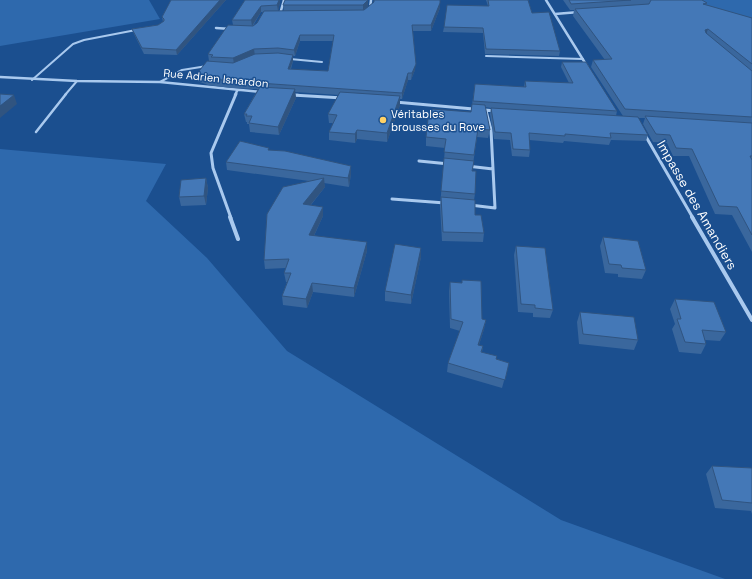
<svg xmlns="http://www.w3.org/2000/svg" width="752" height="579" font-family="'Space Grotesk',sans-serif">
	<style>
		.green { fill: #2e69ad }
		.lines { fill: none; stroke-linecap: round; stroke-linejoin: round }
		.lane-far1 { stroke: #a9c9ee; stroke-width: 2 }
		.lane { stroke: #a9c9ee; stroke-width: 2.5 }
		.street-far2 { stroke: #a9c9ee; stroke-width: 2.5 }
		.street-far1 { stroke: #a9c9ee; stroke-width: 3 }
		.street { stroke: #a9c9ee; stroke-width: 4 }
		.wall { fill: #3a679d; fill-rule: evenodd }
		.shaded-wall { fill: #305480 }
		.building { fill: #4478b7; stroke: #305480 }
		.poi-dot { fill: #ffd166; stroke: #1b4f8f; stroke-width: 1.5 }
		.labels { text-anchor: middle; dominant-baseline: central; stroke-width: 3; stroke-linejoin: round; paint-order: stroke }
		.far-street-label { font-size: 11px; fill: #fff; stroke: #1b4f8f }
		.far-poi-label { font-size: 11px; fill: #fff; stroke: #1b4f8f; text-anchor: start }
		.street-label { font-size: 13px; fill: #fff; stroke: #1b4f8f }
	</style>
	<rect width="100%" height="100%" fill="#1b4f8f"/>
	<path class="green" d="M0 0H149L160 19 0 46Z
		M692 0H752V20Z
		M0 149 166 164 146 201 207 258 287 351 561 520 725 579H0Z"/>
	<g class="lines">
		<path class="lane-far1" d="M486 56 583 59
			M290 59 322 62
			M32 80 73 44 84 40 136 30
			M160 82 182 70 207 66
			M65 95 77 81"/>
		<path class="lane" d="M36 132 66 94"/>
		<path class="street-far2" d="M546 0 587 66
			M370 9 371 0
			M280 14 284 0
			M555 14 579 12
			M216 28 231 29
			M0 77 77 81 160 82 261 92
			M235 95 237 91
			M292 95H298"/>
		<path class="street-far1" d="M292 95 343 98
			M395 102 496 111
			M645 135 693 218
			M419 161 449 164
			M467 166 493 169
			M392 199 445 203
			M470 205 495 208 491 130 486 111
			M231 218 213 168 211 153 236 94"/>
		<path class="street" d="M230 217 238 239
			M692 217 752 320"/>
	</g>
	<path class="wall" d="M171 0H226L177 55 144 54 134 34 132 29 158 25 163 22 162 17Z
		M245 0H280V3L278 11H284L283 5 368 0V6L363 10 440 3V8L431 31H413L415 70 411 80H408L402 99H400V105L387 142 357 139 355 143 329 140V132L333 123H329L328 114 339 95 295 92 296 98 279 135 250 132 249 124H247V122H246L244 114 258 89 231 88 208 85 197 81 196 75 212 62V61H209L208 54 233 25 232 20ZM261 12H263L257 23 253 26ZM300 41H333L328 71 291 69 293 61V56H295Z
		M486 0H528L532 13 560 51 559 56 485 54 483 33 443 32 444 27 488 6Z
		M563 0H702L707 3V5L752 18V252L732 215 715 214 689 156H673L667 143 653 142 643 124 645 118H638L648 135 646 141 611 140 609 145 564 141 563 143 529 140 530 150 529 157 512 156 510 140 494 139 490 114 491 108 485 107 490 130 488 138 477 137 472 171 475 194 474 200 475 215 484 233 483 242 442 241 440 206 445 148 426 146V137L430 119 471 112 475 84 524 87 525 81 569 83 561 67 562 62 617 111 616 116H623L591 67 593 60H605L573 16 574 10H570Z
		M269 150 351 166V174L349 187 324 183 325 187 311 205 323 207V216L314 236 367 251 354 297 313 292 307 308 283 305 282 296 287 282H286L284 273 286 268 265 269 264 260 309 181 227 170 226 162Z
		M206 178 208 188 206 205 181 206 179 197Z
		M603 237 646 270 642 279 618 277V274L605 273 600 246Z
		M516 246 553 310 550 318 533 317V313L518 312 514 255Z
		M421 257 411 304 385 301V291Z
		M462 280 482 319 486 320 484 329 479 345 483 346 482 352 497 359 509 363 502 388 447 372 448 363 460 331 450 328 449 291 450 282 462 283Z
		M675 299 726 332 720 341 705 340 706 344 701 354 679 352 672 329 675 324 670 309Z
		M580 312 638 340 634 350 579 344 577 322Z
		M712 466 752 468V514L751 511 715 508 706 474Z"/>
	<path class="shaded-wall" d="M220 0H226L177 55 176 50Z
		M279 0H280V3L278 11 277 5Z
		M368 0V6L363 10V5Z
		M440 3V8L431 31V25Z
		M261 6V12L252 26 251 20Z
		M708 29 706 35 705 30Z
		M300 35V41L295 56 294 50Z
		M254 49 255 56 234 64 233 58Z
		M293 55V61L288 75V69Z
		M416 64 415 70 411 80 412 73Z
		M408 73V80L402 99V93Z
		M295 89 296 98 279 135 278 127Z
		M14 95 17 104 0 118V106Z
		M400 96V105L387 142V133Z
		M357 130V139L355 143V134Z
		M351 166V174L349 187 348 178Z
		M206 178 208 188 206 205 204 196Z
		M324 178 325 187 304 213 303 204Z
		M323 207V216L310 244 309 235Z
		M367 242V251L354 297V288Z
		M421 248V257L411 304V295Z
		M312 283 313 292 307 308 306 299Z
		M486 320 484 329 476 354 478 345Z"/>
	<path class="building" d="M171 0H220L176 50 142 48 132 29 158 25 164 21V19L162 17Z
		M245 0H279L277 5 261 6 251 20H232Z
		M285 0H368L363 5H283Z
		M374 0H440V3L431 25H412L416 64 412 73H408L402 93 230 81 207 78 196 75 207 61 233 63 255 54 278 53 293 55 288 69 328 71 334 35H300L294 50 278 48 254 49 233 58 211 57 213 55 208 54 228 25 253 26 257 23 264 11 364 10 374 2Z
		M488 0H528L532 13 549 12 560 51 486 49 483 28 444 27 447 5 489 6Z
		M569 0H631L571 4Z
		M651 0H702L707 3 703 4 752 18V64L708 29 705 30 706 33 752 71V117L625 109 593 60 612 59 575 9 649 4Z
		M562 62H586L617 111 473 101 475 84 526 87 525 81 573 83Z
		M260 87 295 89 278 127 249 123 252 116H246L247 114H244Z
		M340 92 400 96 387 133 357 130 355 134 329 132 337 115 328 114Z
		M0 94 14 95 0 106Z
		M472 104 485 105 490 130 478 129 474 155 444 152 446 139 426 137 428 119H430L432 109 471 112Z
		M491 108 638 117 648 135 610 133 611 138 565 134V136L529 133 530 150 513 149 511 133 495 132Z
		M645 116 752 123V156H750L752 160V235L737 207 719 206 692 149 676 148 670 135 656 134Z
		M240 141 269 148 268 150 285 151 351 166 348 178 226 162Z
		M444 158 474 161 472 171H476L475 194 441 191Z
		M206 178 204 196 179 197 181 180Z
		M324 178 303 204 323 207 309 235 367 242 354 288 312 283 306 299 282 296 291 273H284L289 259 264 260 267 214 283 187Z
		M441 197 475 200V215H481L484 233 443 232Z
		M603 237 638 241 646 270 622 268 621 265 609 264Z
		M395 244 421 248 411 295 385 291Z
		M516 246 545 248 553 310 535 308V305L521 304Z
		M462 280 481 281 482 319 486 320 478 345 483 346 481 352 497 356 496 359 509 363 505 380 448 363 463 322 451 319 450 282 462 283Z
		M675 299 714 302 726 332 702 330 706 344 685 342 677 319H681Z
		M580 312 634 317 638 340 583 334Z
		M712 466 752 468V503L722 500Z"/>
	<circle class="poi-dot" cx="383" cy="120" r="4"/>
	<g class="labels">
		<g class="far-street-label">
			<text transform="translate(216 78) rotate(6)">Rue Adrien Isnardon</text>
		</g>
		<g class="far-poi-label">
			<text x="391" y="114">Véritables<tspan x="391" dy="13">brousses du Rove</tspan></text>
		</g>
		<g class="street-label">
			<text transform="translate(697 205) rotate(60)">Impasse des Amandiers</text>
		</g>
	</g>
</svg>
